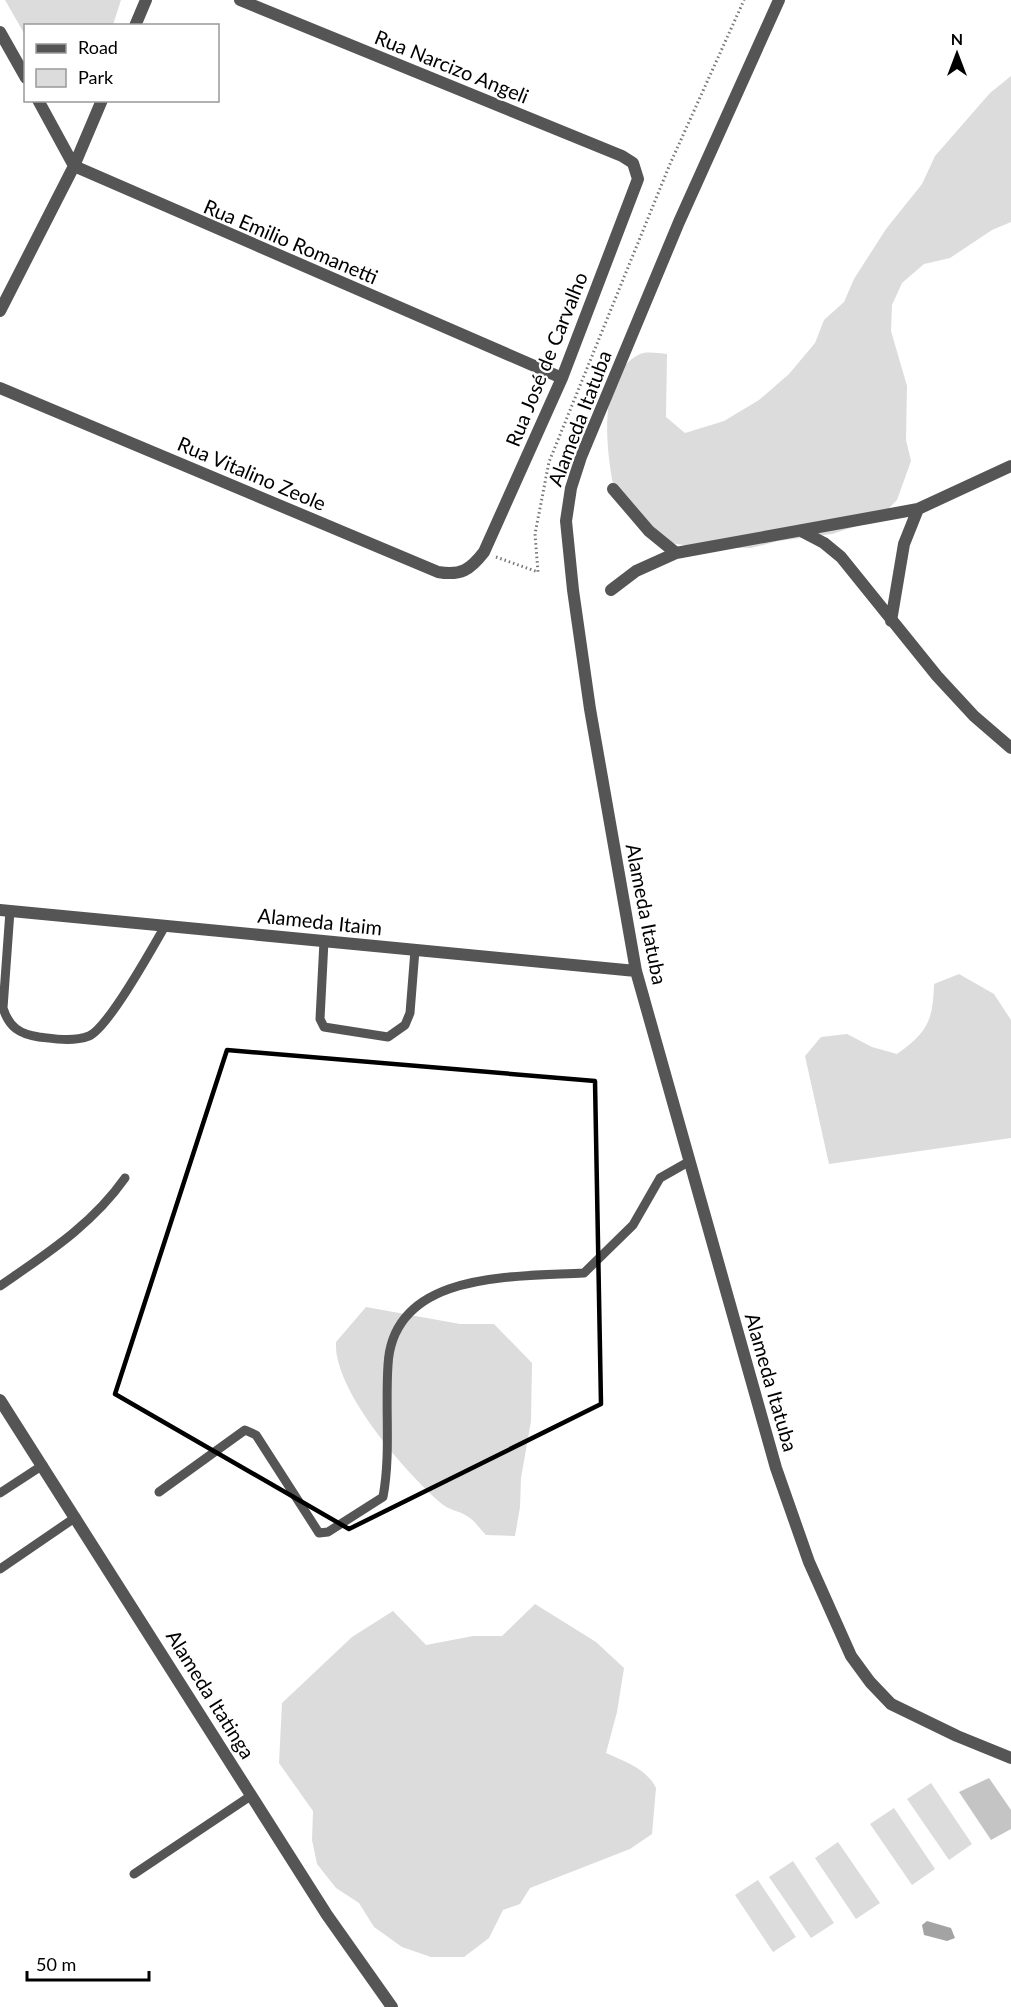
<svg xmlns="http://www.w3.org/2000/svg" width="1011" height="2007" font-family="Lato,sans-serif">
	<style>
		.green { fill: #dcdcdc }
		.water { fill: #a3a3a3 }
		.building { fill: #c4c4c4 }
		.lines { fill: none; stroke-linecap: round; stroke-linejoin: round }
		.path { stroke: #777; stroke-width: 3; stroke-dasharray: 1.5 3; stroke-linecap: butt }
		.lane { stroke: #555; stroke-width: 9 }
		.street { stroke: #555; stroke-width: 12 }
		.marked { fill: none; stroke: #000; stroke-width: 4.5; stroke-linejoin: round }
		.labels { text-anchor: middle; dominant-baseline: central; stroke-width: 4.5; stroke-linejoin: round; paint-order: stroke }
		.street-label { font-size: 20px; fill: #000; stroke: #fff }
	</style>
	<rect width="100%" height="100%" fill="#fff"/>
	<path class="green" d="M5 0H121L113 25 26 26 25 35Z
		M1011 76V222L992 230 950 258 924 264 902 283 892 305 891 331 907 386 906 440 911 461 897 500 878 519 832 534 778 541 751 548 697 547 670 543 616 499C607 458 594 376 640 354 647 351 659 353 667 354L666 417 685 433 724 421 759 400 789 374 815 343 824 320 844 302 854 279 886 229 922 184 935 156 990 93Z
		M959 974 994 994 1011 1020V1138L829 1164 805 1056 821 1037 847 1034 872 1047 897 1054C928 1032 933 1020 934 984Z
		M366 1307 460 1324H494L532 1363 531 1421 521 1478 520 1507 515 1536 486 1535C480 1529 474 1520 467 1516 459 1511 449 1510 442 1504 406 1473 333 1390 336 1342Z
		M535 1604 596 1642 624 1668 617 1712 606 1753C624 1761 647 1769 656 1788L652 1834 630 1849 530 1888 520 1904 503 1910 489 1938 464 1957H431L402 1947 374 1927 359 1903 336 1888 317 1864 312 1840 313 1811 279 1763 282 1703 352 1637 393 1611 426 1645 473 1636H502Z
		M931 1783 972 1844 949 1860 907 1799Z
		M894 1808 935 1869 912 1885 870 1824Z
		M838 1842 880 1903 856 1919 815 1858Z
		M793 1861 834 1923 811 1938 769 1877Z
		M758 1880 796 1937 773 1952 735 1895Z"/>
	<path class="water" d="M927 1921 951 1928 955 1938 947 1941 924 1935 922 1925Z"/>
	<path class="building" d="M989 1778 1011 1810V1829L991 1840 959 1792Z"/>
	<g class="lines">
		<path class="path" d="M496 557 538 572 535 534 549 462 670 164 744 0"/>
		<path class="lane" d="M10 911 3 1008C9 1027 19 1034 39 1037 56 1039 73 1042 89 1036 108 1028 153 947 165 926
			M324 941 320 1019 324 1027 388 1037 405 1025 410 1013 415 950
			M0 1286C46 1254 92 1225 125 1178
			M159 1492 245 1430 256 1435 319 1533 328 1532 383 1497C391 1454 385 1409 388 1365 393 1270 516 1277 584 1273L633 1225 660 1178 690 1161
			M0 1493 43 1465
			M0 1569 76 1517
			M134 1874 252 1795"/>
		<path class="street" d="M779 0 679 222 581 457 571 488 566 521 573 590 590 709 636 971 776 1468 809 1562 851 1656 870 1682 891 1704 957 1736 1011 1758
			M135 26 146 0
			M0 32 26 78
			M38 100 74 166 562 378
			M0 311 74 166 102 100
			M0 388 438 572C461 576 470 570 484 552L562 378 638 179 633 163 622 156 240 0
			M613 489 649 531 676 553 918 509 1011 466
			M803 532 824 543 841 557 937 676 974 716 1011 748
			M611 590 636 571 676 553
			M891 621 904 544 918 509
			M0 910 636 971
			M0 1400 327 1915 392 2007"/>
	</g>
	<path class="marked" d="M227 1050 595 1081 601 1404 349 1529 115 1394Z"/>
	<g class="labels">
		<g class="street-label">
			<text transform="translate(452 66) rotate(22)">Rua Narcizo Angeli</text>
			<text transform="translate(291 241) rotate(23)">Rua Emilio Romanetti</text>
			<text transform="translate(546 359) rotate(-68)">Rua José de Carvalho</text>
			<text transform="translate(579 418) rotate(-69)">Alameda Itatuba</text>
			<text transform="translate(252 473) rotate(23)">Rua Vitalino Zeole</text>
			<text transform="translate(647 914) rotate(79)">Alameda Itatuba</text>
			<text transform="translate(320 921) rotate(6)">Alameda Itaim</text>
			<text transform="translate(772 1382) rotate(74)">Alameda Itatuba</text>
			<text transform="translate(211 1694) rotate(58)">Alameda Itatinga</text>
		</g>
	</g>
	<rect x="24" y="24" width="195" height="78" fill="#ffffff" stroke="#999999" stroke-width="1.5"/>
	<rect x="36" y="44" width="30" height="9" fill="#555555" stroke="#999999" stroke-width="1.5"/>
	<text x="78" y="54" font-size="18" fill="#000000">Road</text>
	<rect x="36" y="69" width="30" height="18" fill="#dcdcdc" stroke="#999999" stroke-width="1.5"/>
	<text x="78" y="84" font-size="18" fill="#000000">Park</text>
	<g transform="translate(957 54)" stroke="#ffffff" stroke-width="4.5" paint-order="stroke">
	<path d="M0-4.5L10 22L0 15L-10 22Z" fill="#000000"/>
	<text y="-9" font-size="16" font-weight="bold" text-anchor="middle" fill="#000000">N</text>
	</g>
	<path d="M27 1971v9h122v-9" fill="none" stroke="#000000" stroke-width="3"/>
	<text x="36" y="1971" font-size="18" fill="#000000" stroke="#ffffff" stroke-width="4.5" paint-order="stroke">50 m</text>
</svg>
